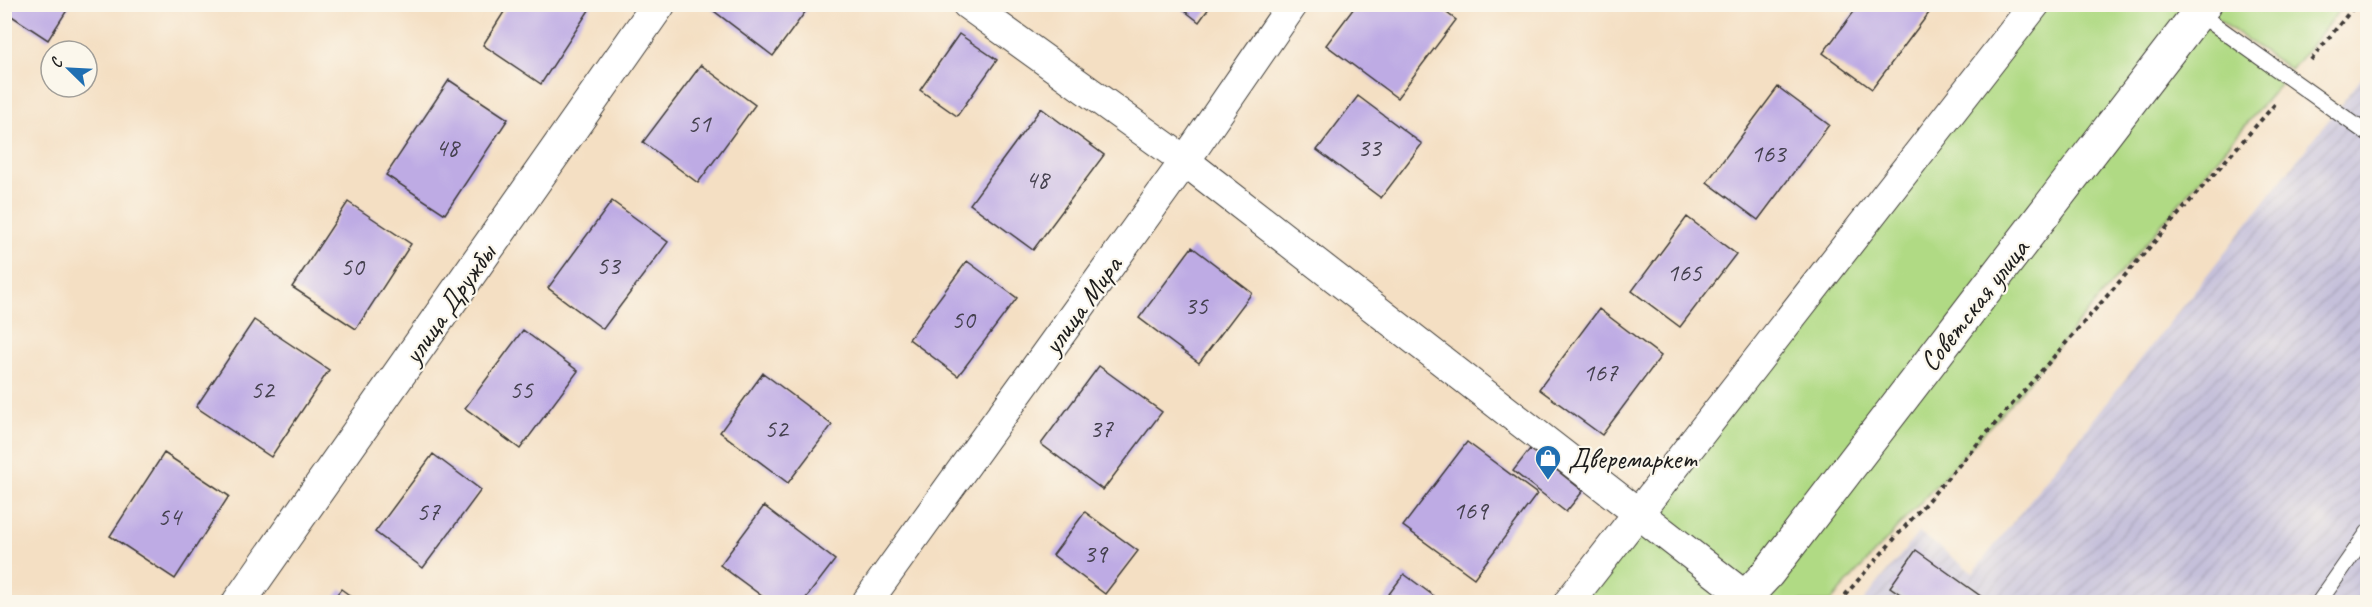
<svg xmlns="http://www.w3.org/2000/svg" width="2372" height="607" font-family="Caveat,sans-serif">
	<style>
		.industrial { fill: url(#industrial-furrows) }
		.green { fill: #b0da84; stroke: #667b50; stroke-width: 1.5 }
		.building { fill: #beabe4 }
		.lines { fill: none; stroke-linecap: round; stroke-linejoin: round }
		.service-casing { stroke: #3c3935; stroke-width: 17 }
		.minor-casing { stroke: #3c3935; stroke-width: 32 }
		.tertiary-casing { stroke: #3c3935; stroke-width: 35 }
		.secondary-casing { stroke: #3c3935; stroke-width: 35 }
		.path { stroke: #3c3935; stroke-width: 4; stroke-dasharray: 4.5 4.5; stroke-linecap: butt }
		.service { stroke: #fff; stroke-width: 15 }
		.minor { stroke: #fff; stroke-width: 30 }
		.tertiary { stroke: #fff; stroke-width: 33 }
		.secondary { stroke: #fff; stroke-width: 33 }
		.labels { text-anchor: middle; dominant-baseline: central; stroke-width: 4.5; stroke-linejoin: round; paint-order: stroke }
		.number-label { font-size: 26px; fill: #44404e }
		.street-label { font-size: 28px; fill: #1c1c1c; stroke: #fbf7ec }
		.poi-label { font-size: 28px; fill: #1c1c1c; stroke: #fbf7ec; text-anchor: start }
	</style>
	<defs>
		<pattern id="industrial-furrows" width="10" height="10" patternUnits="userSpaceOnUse" patternTransform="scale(1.5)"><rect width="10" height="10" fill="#c5c0da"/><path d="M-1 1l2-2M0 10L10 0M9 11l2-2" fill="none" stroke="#a9a4ba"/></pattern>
	</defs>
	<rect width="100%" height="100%" fill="#fbf7ec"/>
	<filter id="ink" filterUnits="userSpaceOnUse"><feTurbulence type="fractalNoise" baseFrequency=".0167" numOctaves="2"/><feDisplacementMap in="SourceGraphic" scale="12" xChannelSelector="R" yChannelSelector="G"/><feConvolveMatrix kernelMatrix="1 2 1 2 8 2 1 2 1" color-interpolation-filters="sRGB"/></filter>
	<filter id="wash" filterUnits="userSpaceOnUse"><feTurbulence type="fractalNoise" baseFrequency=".008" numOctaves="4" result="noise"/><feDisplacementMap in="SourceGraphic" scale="24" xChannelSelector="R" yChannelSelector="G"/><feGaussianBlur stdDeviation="1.35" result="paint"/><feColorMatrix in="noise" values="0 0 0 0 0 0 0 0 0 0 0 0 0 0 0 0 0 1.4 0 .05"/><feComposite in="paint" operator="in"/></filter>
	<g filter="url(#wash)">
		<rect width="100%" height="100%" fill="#f4dfc3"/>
		<path class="industrial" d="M2367 71V602H1863L1919 532 1973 573Z"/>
		<path class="green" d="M2041 5H2193L1747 585 1651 508Z
			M2217 5H2344L2291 70 2210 14Z
			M2203 24 2281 83 2009 405 1830 602H1753Z
			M1638 528 1732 597 1727 602H1579Z"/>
		<g id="blocks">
			<path class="building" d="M4 4H71L48 40 4 11Z
				M509 4H593L541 84 483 45Z
				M713 4H811L773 56 710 8Z
				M1176 4H1212L1199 22Z
				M1357 4H1435L1456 20 1397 98 1326 45Z
				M1859 5H1935L1872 89 1823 53Z
				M959 34 997 60 957 116 920 90Z
				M701 65 755 105 698 183 643 142Z
				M449 80 508 119 445 214 386 175Z
				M1778 87 1829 125 1758 220 1707 182Z
				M1358 96 1422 144 1381 198 1317 150Z
				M1041 108 1104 155 1033 250 970 204Z
				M612 201 668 242 603 329 548 288Z
				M348 202 411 244 356 329 292 287Z
				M1687 217 1736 254 1680 327 1632 291Z
				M1192 247 1252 293 1199 363 1139 318Z
				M967 261 1017 298 958 376 909 339Z
				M1599 309 1661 356 1602 435 1539 389Z
				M254 320 329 370 271 457 196 407Z
				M523 330 578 371 520 449 465 408Z
				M1099 366 1162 412 1103 490 1041 444Z
				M763 373 832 425 788 483 720 432Z
				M1467 442 1537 494 1474 578 1403 526Z
				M1530 449 1583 491 1566 512 1513 471Z
				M164 453 229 496 175 579 110 536Z
				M433 454 481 490 423 568 375 532Z
				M764 506 835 560 803 602H770L720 565Z
				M1085 512 1138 551 1105 594 1053 555Z
				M1916 550 1989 602H1912L1890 587Z
				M1404 574 1442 602H1383Z
				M341 589 359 602H331Z"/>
		</g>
	</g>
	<g filter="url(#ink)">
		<use href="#blocks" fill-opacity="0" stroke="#3c3935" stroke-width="1.5"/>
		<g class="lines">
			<g class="service-casing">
				<path id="service" d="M2198 13 2368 134
					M2319 602 2368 532"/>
			</g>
			<g class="minor-casing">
				<path id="minor" d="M967 4 1185 161 1746 597
					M867 602 1185 161 1293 4
					M1569 602 2035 4"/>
			</g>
			<g class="tertiary-casing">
				<path id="tertiary" d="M239 602 659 4"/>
			</g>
			<g class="secondary-casing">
				<path id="secondary" d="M1741 602 1768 573 2205 4"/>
			</g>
			<path class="path" d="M2311 60 2356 4
				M1839 602 2276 103"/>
			<use href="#service" class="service"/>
			<use href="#minor" class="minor"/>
			<use href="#tertiary" class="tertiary"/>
			<use href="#secondary" class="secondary"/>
		</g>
	</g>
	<defs>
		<g id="shop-pin" transform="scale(1.35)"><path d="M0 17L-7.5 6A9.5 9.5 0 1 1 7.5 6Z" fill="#1f6fb2" stroke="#fbf7ec"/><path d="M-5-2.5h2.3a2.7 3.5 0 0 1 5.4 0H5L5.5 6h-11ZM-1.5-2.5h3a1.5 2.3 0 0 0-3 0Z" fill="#fff"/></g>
	</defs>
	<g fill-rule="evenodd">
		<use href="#shop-pin" x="1548" y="458"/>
	</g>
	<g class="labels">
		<g class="number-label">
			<text x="699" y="123">51</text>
			<text x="447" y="147">48</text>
			<text x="1369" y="147">33</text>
			<text x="1768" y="153">163</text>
			<text x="1037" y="179">48</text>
			<text x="608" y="265">53</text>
			<text x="352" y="266">50</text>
			<text x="1684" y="272">165</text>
			<text x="1196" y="305">35</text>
			<text x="963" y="319">50</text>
			<text x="1600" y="372">167</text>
			<text x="262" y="389">52</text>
			<text x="521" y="389">55</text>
			<text x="776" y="428">52</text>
			<text x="1101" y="428">37</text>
			<text x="1470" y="510">169</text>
			<text x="428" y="511">57</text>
			<text x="169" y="516">54</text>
			<text x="1095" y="553">39</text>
		</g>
		<g class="street-label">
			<text transform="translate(449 304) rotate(-55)">улица Дружбы</text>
			<text transform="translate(1082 305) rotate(-54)">улица Мира</text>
			<text transform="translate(1974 305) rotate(-52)">Советская улица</text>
		</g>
		<g class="poi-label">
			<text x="1568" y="458">Дверемаркет</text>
		</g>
	</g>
	<rect width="2372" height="607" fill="none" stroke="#fbf7ec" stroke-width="24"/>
	<g transform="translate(69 69) rotate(294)"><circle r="28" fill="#fbf7ec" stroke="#a29f99" stroke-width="1.5"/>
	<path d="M0-4.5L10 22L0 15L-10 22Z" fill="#1f6fb2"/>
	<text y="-9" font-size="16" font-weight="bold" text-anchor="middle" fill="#1c1c1c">С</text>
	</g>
</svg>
